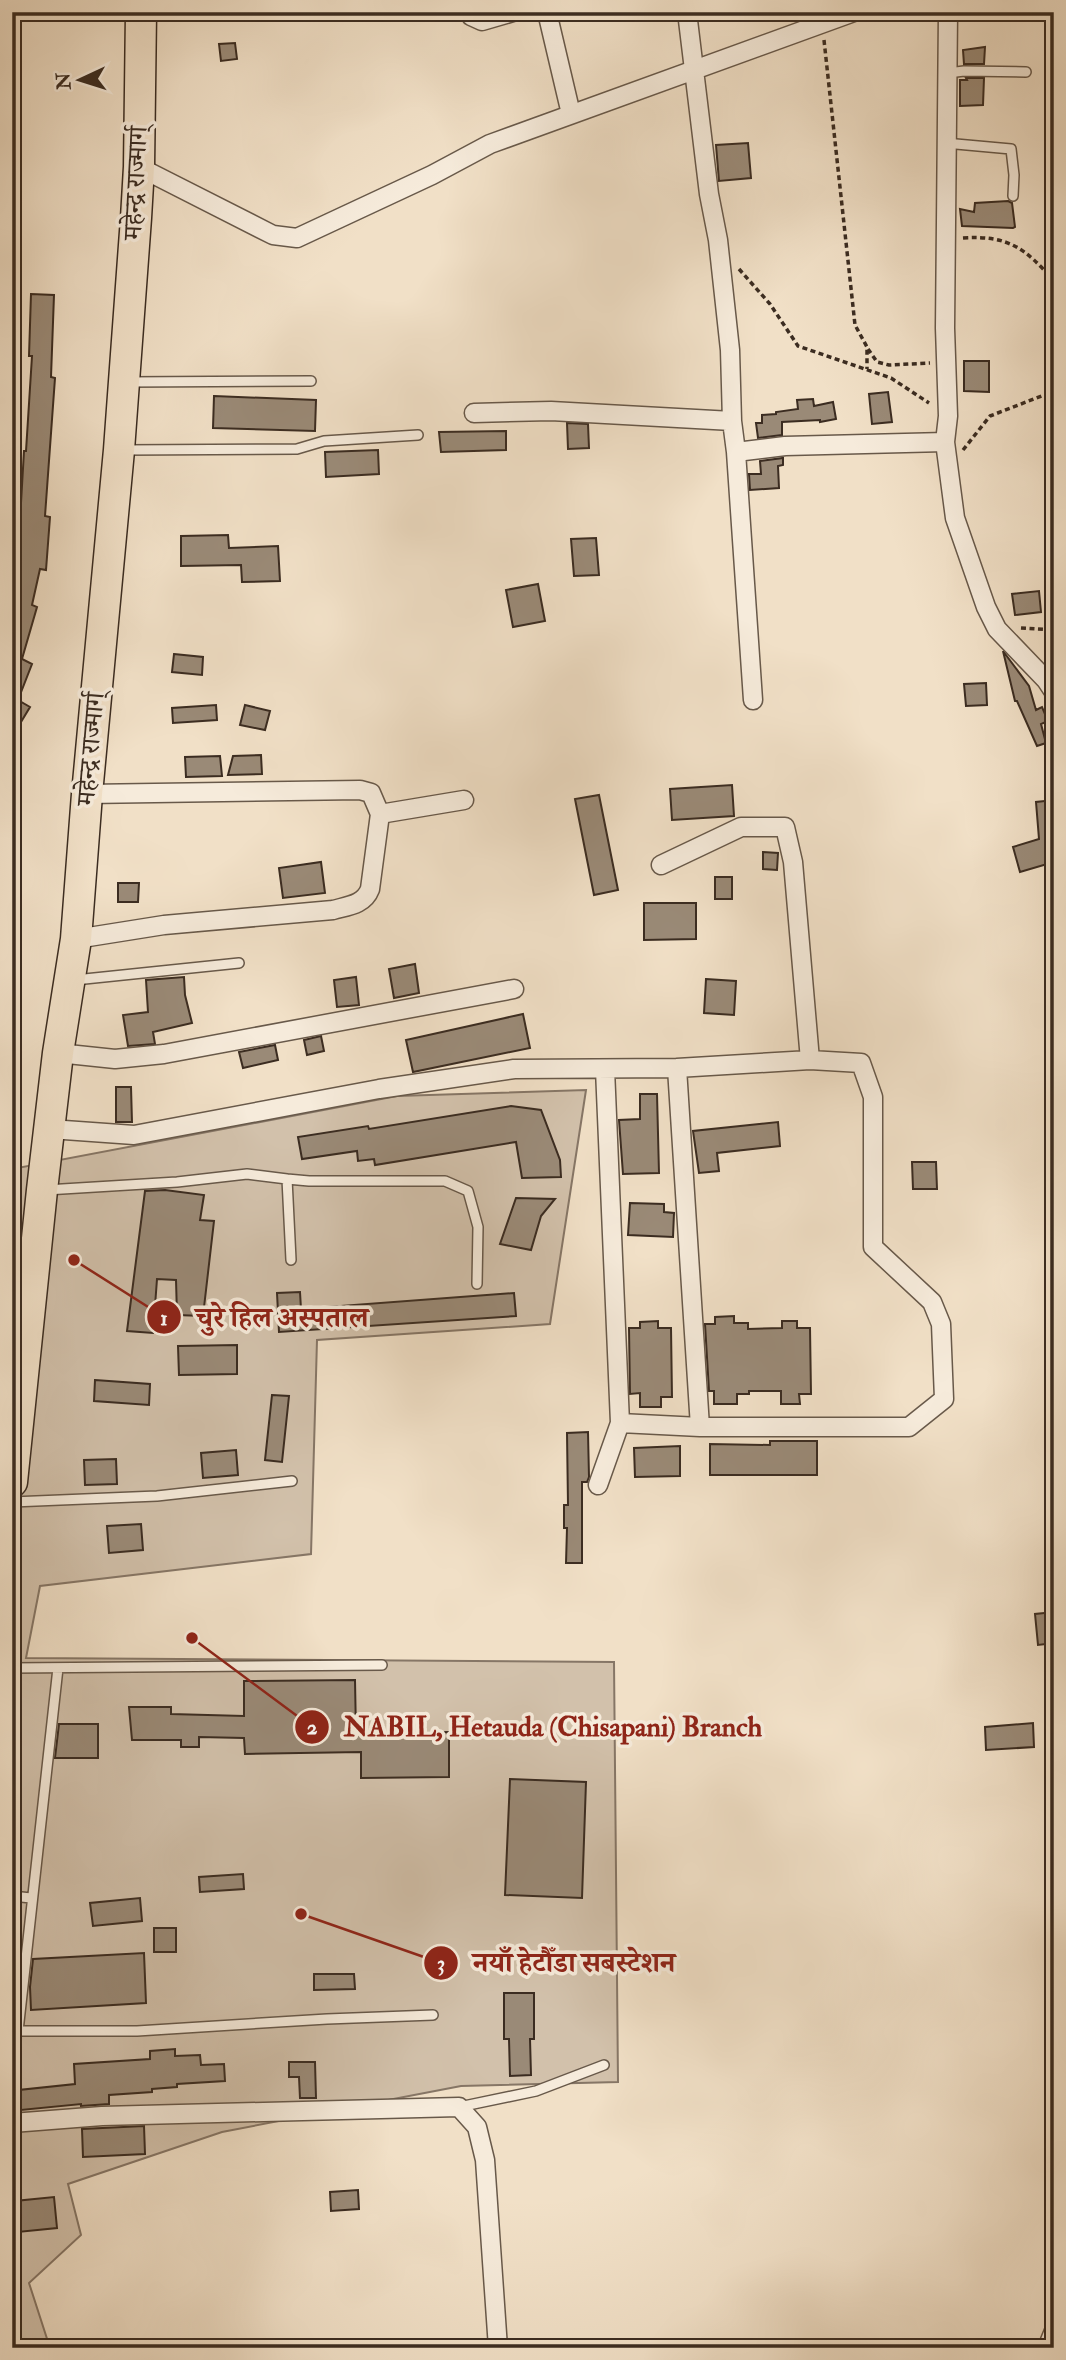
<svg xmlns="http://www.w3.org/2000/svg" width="1066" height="2360" font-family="'IM FELL Double Pica','Noto Serif Devanagari',serif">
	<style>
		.green { fill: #d2c1ab; stroke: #867666; stroke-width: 2 }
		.building { fill: #9a8a77; stroke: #3b2c21; stroke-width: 2 }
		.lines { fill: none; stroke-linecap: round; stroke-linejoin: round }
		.lane-casing { stroke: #68594a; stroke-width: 12 }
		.street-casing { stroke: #68594a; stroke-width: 21 }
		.highway-casing { stroke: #3b2c21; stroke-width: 33 }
		.path { stroke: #3b2c21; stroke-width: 3.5; stroke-dasharray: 5 3.5; stroke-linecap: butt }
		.lane { stroke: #f6ebdb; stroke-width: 9 }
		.street { stroke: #f6ebdb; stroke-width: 18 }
		.highway { stroke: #f1e0c7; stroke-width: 30 }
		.labels { text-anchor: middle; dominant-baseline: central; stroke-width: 7; stroke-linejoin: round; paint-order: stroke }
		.street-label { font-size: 26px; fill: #3b2c21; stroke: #f6ebdb }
		.leader { fill: none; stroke: #8f2418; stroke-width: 2.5 }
		.callout-dot { fill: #8f2418; stroke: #f6ebdb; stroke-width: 2.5 }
		.mark-label { font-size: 21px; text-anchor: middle; font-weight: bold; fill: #fff }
		.callout-label { font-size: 28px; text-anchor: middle; font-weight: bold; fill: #8f2418; stroke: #f6ebdb; stroke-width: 7; stroke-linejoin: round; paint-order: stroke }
	</style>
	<rect width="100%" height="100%" fill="#f1e0c7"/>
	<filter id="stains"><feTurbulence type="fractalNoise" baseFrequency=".00286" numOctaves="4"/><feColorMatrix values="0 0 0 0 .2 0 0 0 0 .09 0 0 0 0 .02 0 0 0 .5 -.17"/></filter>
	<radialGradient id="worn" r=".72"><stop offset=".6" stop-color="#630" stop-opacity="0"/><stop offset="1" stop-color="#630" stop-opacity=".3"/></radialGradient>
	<path class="green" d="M586 1090 550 1324 317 1340 311 1554 40 1586 26 1658 614 1662 618 2082 461 2086 222 2132 68 2184 81 2235 29 2283 50 2348H12V1169L397 1096Z"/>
	<path class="building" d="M235 43 237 59 221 61 219 44Z
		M985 47 984 64H964L963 50Z
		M966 78H984L983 105 960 106V80H967Z
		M748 143 751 178 719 181 716 145Z
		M1008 201 1012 203 1015 227 1013 228 962 226 960 209 974 212 975 203Z
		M31 294 54 295 51 377 55 378 45 516 50 517 46 570 40 569 32 605 37 607 22 659 32 664 18 700 30 707 12 737V588L16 589 24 451H26L32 356H29Z
		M964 361H989V392L964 391Z
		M888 392 892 422 872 424 869 394Z
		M214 396 316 400 315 431 213 428Z
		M813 399 814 406 833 402 836 419 820 422V420L782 422V435L758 438 756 423H762V415L776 414V412L798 409 797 400Z
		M567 423 588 424 589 448 568 449Z
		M506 431V450L441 452 439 432Z
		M378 450 379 474 326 477 325 452Z
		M783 458V465L778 466 779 488 750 490 749 474H761L760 461Z
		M228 535 229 548 278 546 280 581 242 582 241 565 181 566V536Z
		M596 538 599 575 574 576 571 539Z
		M538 584 545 621 513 627 506 590Z
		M1039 591 1041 612 1015 615 1012 594Z
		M1003 651 1029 686 1036 710 1042 707 1048 721 1041 724 1046 743 1037 746 1017 701H1015Z
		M174 654 203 657 202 675 172 672Z
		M986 683 987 705 966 706 964 684Z
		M216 705 217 720 173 723 172 708Z
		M245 705 270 711 265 730 240 725Z
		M261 755 262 774 228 775 233 756Z
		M220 756 222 776 186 777 185 757Z
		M732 785 734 816 672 820 670 789Z
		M599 795 618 890 594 895 575 799Z
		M1054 800V862L1020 872 1013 847 1039 839 1036 802Z
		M763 852 778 853 777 870 763 869Z
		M321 862 325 893 283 898 279 868Z
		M715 877H732V899H715Z
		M118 883H139L138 902H118Z
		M644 903H696V939L644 940Z
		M415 964 419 993 394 998 389 969Z
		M184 977 185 995 192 1023 153 1032 155 1044 128 1046 123 1015 148 1012 146 980Z
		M356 977 359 1005 337 1007 334 980Z
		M706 979 736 981 734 1015 704 1013Z
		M523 1014 530 1048 413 1072 406 1040Z
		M321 1036 324 1051 307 1055 304 1040Z
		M275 1045 278 1060 243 1068 239 1052Z
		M116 1087H131L132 1122H116Z
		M640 1094H657L659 1173 623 1174 619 1120 640 1119Z
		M511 1106 541 1110 560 1160 561 1177 522 1178 516 1142 375 1165 374 1159 358 1161 357 1151 302 1159 298 1137 368 1126 369 1129Z
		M778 1122 780 1146 717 1153 719 1171 699 1173 693 1131Z
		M912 1162H936L937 1189H913Z
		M165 1190 204 1195 200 1220 214 1221 203 1316 177 1315 176 1280 157 1279 153 1333 127 1331 145 1191Z
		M516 1198 555 1199 541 1216 531 1250 500 1244Z
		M630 1203 664 1204V1212L674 1213 673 1237 628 1235Z
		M300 1292 301 1309 514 1293 516 1316 279 1332 277 1293Z
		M734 1316V1323H748V1329L782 1328V1321H797V1328H810L811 1394H799L800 1404H781V1391H749V1394H737V1404H714V1391H709L705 1324H715V1317Z
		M658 1321V1328H671L672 1397H661V1407H640V1393L630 1394 629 1328H640V1322Z
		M237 1345V1374L179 1375 178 1346Z
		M95 1380 150 1384 149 1405 94 1401Z
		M272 1395 289 1396 282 1462 265 1460Z
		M588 1432 589 1477 587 1482H582V1563H566L567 1528H564V1505H568L567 1433Z
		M770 1441H817V1475H710V1444L770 1445Z
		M680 1446V1476L635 1477 634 1448Z
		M236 1450 238 1475 203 1478 201 1453Z
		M116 1459 117 1484 85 1485 84 1460Z
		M141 1524 143 1550 109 1553 107 1526Z
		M1054 1612V1643L1038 1645 1035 1614Z
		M355 1680 356 1734 449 1732V1777L361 1778V1752L245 1754 244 1738 199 1737V1747H181V1740H132L129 1707H171V1714L244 1716V1681Z
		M1033 1723 1034 1747 986 1750 985 1727Z
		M59 1724H98V1758H55Z
		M510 1779 586 1782 582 1898 505 1895Z
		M243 1874 244 1889 200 1892 199 1877Z
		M140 1898 142 1921 93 1926 90 1903Z
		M154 1928H176V1952H154Z
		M144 1953 146 2003 31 2010 30 1987 33 1959Z
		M314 1974H354L355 1989 314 1990Z
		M504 1993H534V2039H530L531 2075 510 2076 509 2039H504Z
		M175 2049V2056L200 2055 201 2065 224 2064 225 2081 177 2084V2087L152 2089V2092L109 2095V2104L81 2106V2104L21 2110 19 2090 75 2084 74 2064 150 2059V2051Z
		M289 2062H315L316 2098H300L299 2077H289Z
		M144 2126 145 2154 83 2157 82 2129Z
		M358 2190 359 2209 331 2211 330 2192Z
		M54 2197 57 2228 18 2232 15 2201Z"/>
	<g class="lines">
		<g class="lane-casing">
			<path id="lane" d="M948 73 964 71 1026 72
				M945 143 1011 149 1014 175 1013 196
				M127 382 311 381
				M124 450 297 449 324 441 418 435
				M75 980 239 963
				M287 1179 309 1181H445L468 1191 478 1227 477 1284
				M46 1190 177 1182 247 1174 287 1179 291 1260
				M12 1502 157 1496 292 1481
				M12 1668 382 1665
				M12 1896 31 1898
				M12 2031H137L327 2019 433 2015
				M18 2031 58 1668
				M459 2107 536 2091 604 2065"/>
		</g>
		<g class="street-casing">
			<path id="street" d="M469 12 471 16 482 21 513 12
				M547 12 571 114
				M687 12 709 194 718 240 730 350 732 421 736 452 785 446 945 442
				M948 12 945 328 948 416 945 442 955 518 986 607 997 629 1046 680 1054 692
				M139 167 273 235 297 238 432 175 490 144 854 12
				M474 413 551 411 732 421
				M736 452 753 700
				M87 794 360 790 371 793 380 814
				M661 865 741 827H785L793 862 810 1060
				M76 939 164 925 333 910C347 906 364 905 370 889L380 814 464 800
				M58 1053 115 1059 164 1054 514 989
				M677 1068 700 1427
				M605 1069 620 1423
				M50 1129 134 1135 379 1089 514 1069 677 1068 810 1060 861 1063 873 1097V1247L932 1302 941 1324 944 1399 909 1427H700L620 1423 598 1485
				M12 2123 102 2116 459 2107 477 2127 485 2160 498 2348
				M1047 2348 1054 2331"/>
		</g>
		<g class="highway-casing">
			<path id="highway" d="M12 1482 42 1190 58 1053 76 939 87 794 119 450 136 218 139 167 141 12"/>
		</g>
		<path class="path" d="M824 40 855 325 867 347V369
			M963 238C1008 235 1025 248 1054 281
			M739 269 770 304 798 346 891 378 929 403
			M868 349 877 362 889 365 930 363
			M963 450 990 416 1044 395H1054
			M1021 628 1054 630"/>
		<use href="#lane" class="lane"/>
		<use href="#street" class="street"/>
		<use href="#highway" class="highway"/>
	</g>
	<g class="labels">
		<g class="street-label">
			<text transform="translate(136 183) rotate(-87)">महेन्द्र राज्मार्ग्</text>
			<text transform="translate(91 749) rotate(-85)">महेन्द्र राज्मार्ग्</text>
		</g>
	</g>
	<path class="leader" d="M74 1260L164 1317M192 1638L312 1727M301 1914L441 1963"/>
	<g class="callout-dot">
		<circle cx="74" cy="1260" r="7"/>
		<circle cx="192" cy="1638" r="7"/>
		<circle cx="301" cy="1914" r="7"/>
		<circle cx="164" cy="1317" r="18"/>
		<circle cx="312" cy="1727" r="18"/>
		<circle cx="441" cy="1963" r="18"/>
	</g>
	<g class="mark-label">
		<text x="164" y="1325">1</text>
		<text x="312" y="1734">2</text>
		<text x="441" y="1970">3</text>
	</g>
	<g class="callout-label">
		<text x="282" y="1327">चुरे हिल अस्पताल</text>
		<text x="553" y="1736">NABIL, Hetauda (Chisapani) Branch</text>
		<text x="574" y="1972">नयाँ हेटौँडा सबस्टेशन</text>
	</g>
	<rect width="1066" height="2360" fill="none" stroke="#f1e0c7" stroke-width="42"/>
	<rect x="14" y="14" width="1038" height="2332" fill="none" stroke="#3b2c21" stroke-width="3.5"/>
	<rect x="21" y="21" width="1024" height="2318" fill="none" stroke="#3b2c21" stroke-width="2"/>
	<g transform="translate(80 80) rotate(266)" stroke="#f6ebdb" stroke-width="5" paint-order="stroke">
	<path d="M0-5L12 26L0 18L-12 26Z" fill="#3b2c21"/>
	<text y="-10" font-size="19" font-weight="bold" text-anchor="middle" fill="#3b2c21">N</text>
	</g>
	<rect width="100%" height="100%" filter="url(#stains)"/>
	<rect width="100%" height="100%" fill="url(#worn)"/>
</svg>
